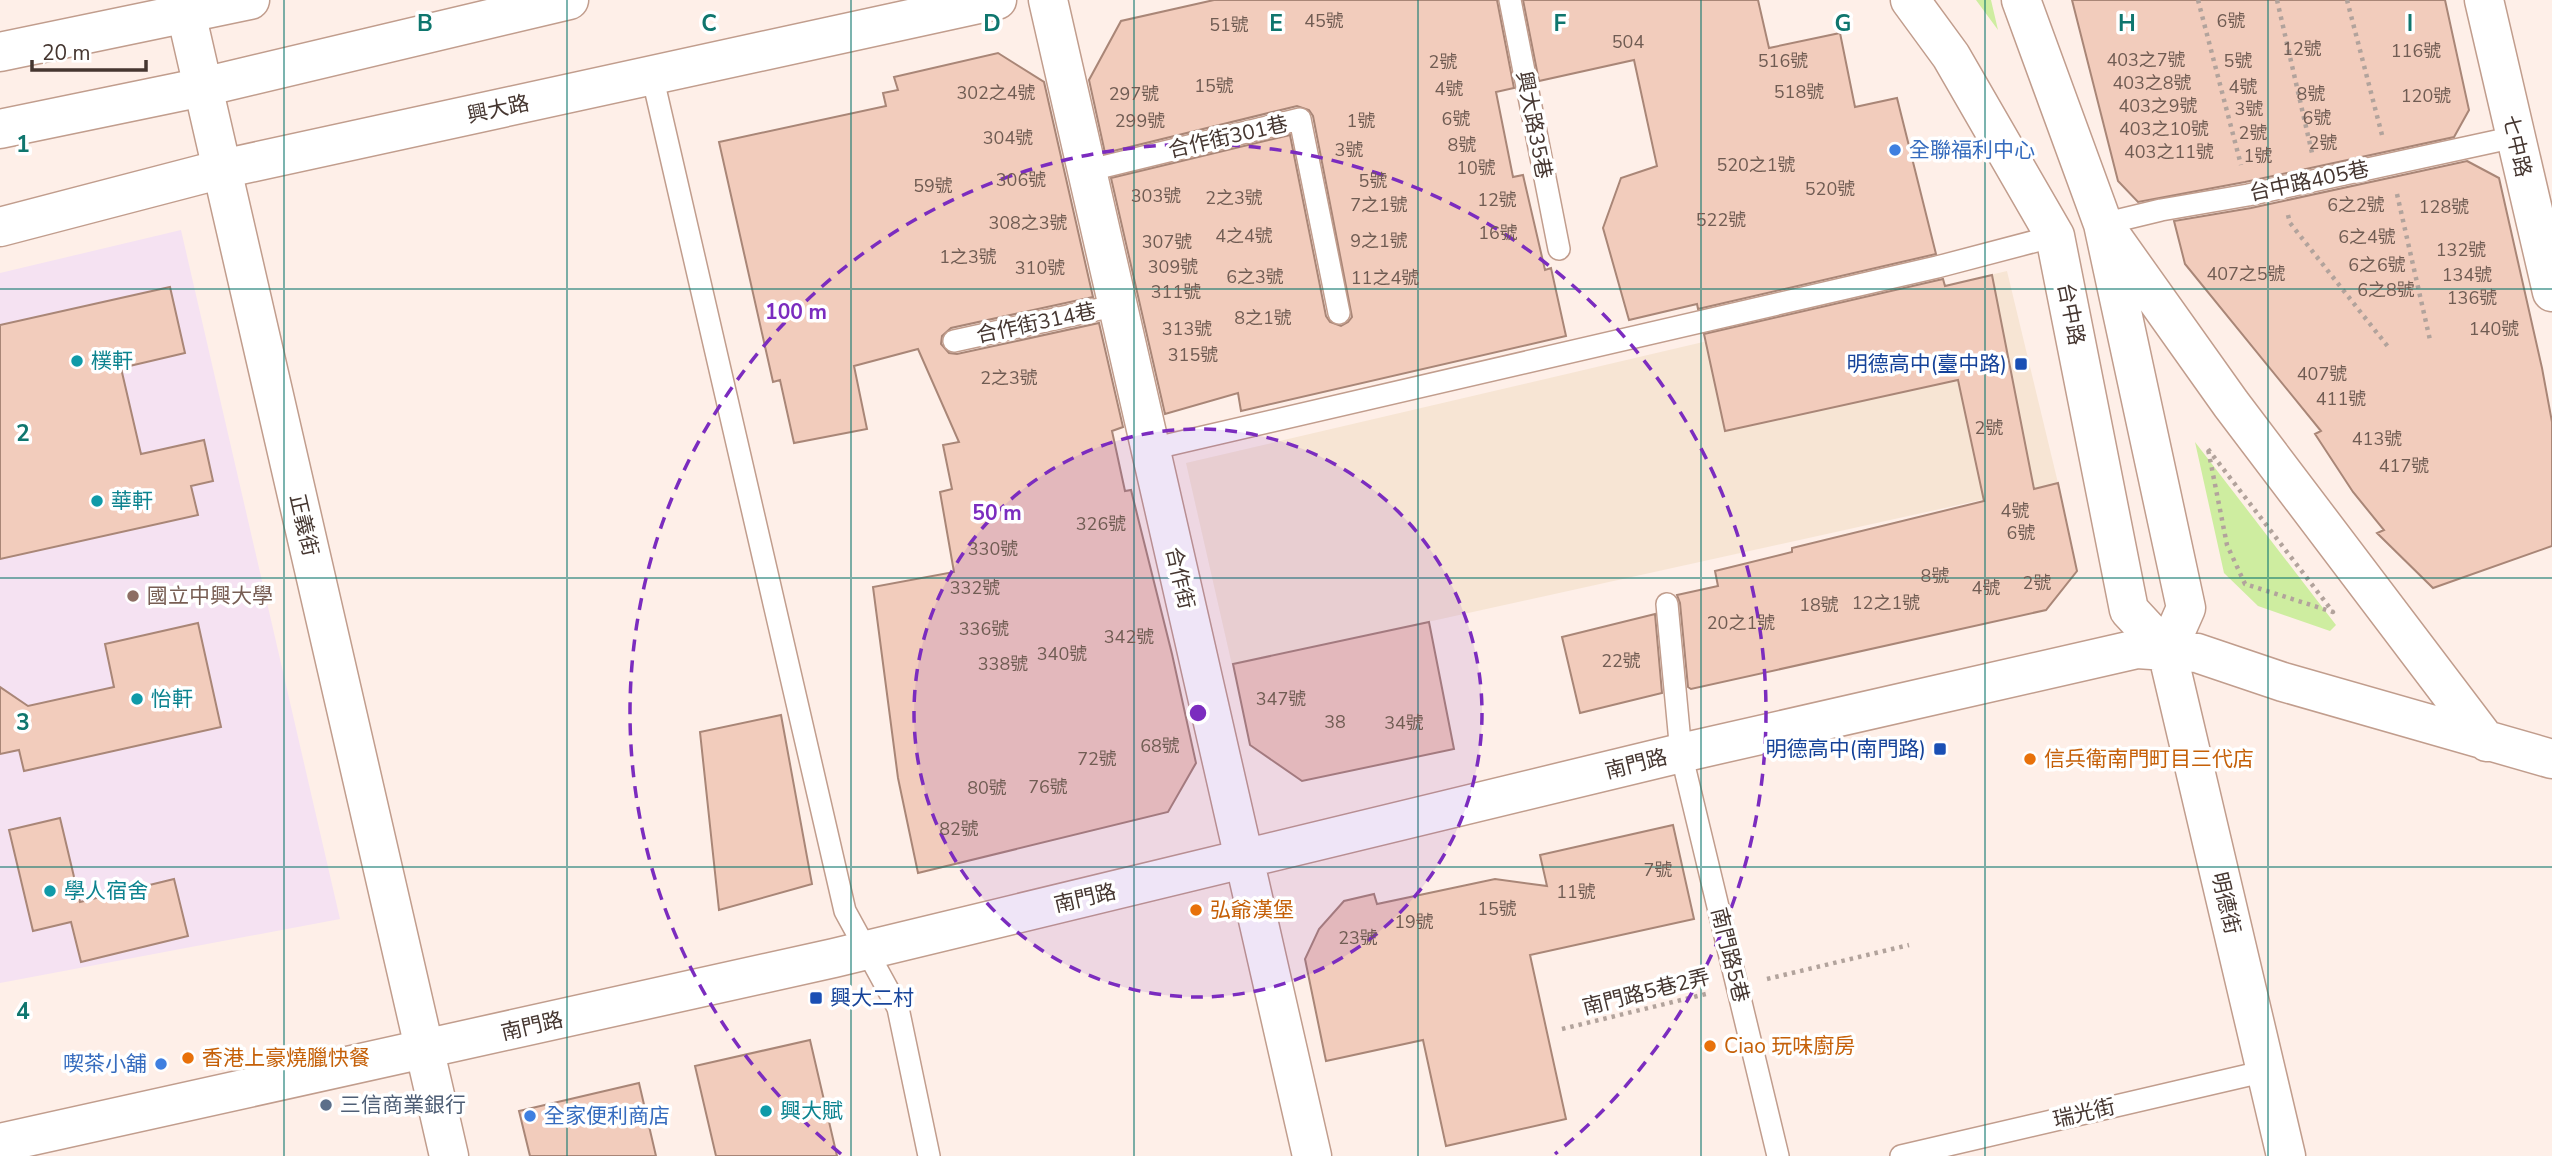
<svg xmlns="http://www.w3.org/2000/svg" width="2552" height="1156" font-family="'Nunito Sans','Noto Sans TC',sans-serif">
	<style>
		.industrial { fill: #f7e5d4 }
		.education { fill: #f5e2f2 }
		.green { fill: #ceeda0 }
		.building { fill: #f2ccbc; stroke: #a98677; stroke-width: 2 }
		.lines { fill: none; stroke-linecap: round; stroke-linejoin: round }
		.lane-casing { stroke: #c19d8d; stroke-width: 24 }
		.street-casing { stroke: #c19d8d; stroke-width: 41 }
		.secondary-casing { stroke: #c19d8d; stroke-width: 41 }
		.path { stroke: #b2a39c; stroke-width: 4.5; stroke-dasharray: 3.5 5; stroke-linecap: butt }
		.lane { stroke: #fff; stroke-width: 21 }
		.street { stroke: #fff; stroke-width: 38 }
		.secondary { stroke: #fff; stroke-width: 38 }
		.grid { fill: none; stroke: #0f766e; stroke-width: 2; stroke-opacity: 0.55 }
		.ring { fill: none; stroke: #7b2cbf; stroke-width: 3.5; stroke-dasharray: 12 9 }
		.shop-dot { fill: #3f7fe0; stroke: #fff; stroke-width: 2.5 }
		.culture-dot { fill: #0f9aa8; stroke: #fff; stroke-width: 2.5 }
		.transit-dot { fill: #1a4fb4; stroke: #fff; stroke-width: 2.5 }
		.education-dot { fill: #8d6e63; stroke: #fff; stroke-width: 2.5 }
		.food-dot { fill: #e8710a; stroke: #fff; stroke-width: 2.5 }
		.service-dot { fill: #5c6f8a; stroke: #fff; stroke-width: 2.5 }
		.labels { text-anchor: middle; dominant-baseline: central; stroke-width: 7; stroke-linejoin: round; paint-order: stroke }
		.number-label { font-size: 18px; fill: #705c53 }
		.street-label { font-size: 21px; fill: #453630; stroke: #fff }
		.shop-label { font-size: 21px; fill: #366cbe; stroke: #fff; text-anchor: start }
		.culture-label { font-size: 21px; fill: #0d838f; stroke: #fff; text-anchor: start }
		.transit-label { font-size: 21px; fill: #164399; stroke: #fff; text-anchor: end }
		.education-label { font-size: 21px; fill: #785e54; stroke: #fff; text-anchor: start }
		.food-label { font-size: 21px; fill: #c56008; stroke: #fff; text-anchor: start }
		.service-label { font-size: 21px; fill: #4e5e75; stroke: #fff; text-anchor: start }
		.grid-label { font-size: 23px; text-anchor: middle; font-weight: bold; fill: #0f766e; stroke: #fff; stroke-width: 7; stroke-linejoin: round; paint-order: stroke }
		.centre { fill: #7b2cbf; stroke: #fff; stroke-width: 3.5 }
		.ring-label { font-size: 21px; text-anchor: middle; font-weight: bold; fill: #7b2cbf; stroke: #fff; stroke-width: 7; stroke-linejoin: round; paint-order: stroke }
	</style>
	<rect width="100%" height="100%" fill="#feefe8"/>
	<path class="industrial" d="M2007 271 2058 483 1232 665 1186 463Z"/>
	<path class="education" d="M181 230 340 919 0 983V273Z"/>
	<path class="green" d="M1976 0H1991L1998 30Z
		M2195 442 2336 625 2330 631 2258 606 2224 573Z"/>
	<path class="building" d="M1214 0H1497L1514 88 1496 92 1513 177 1523 175 1545 270 1551 268 1566 336 1241 411 1238 393 1165 414 1111 178 1290 135 1326 316 1330 322 1341 326 1348 322 1352 317 1313 116 1309 110 1297 106 1105 153 1089 80 1121 21Z
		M1523 0H1758L1769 48 1840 33 1855 107 1897 98 1936 254 1698 309 1697 304 1629 320 1603 228 1621 178 1657 166 1634 60 1539 81Z
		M2072 0H2445L2469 110 2454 137 2245 182 2138 202 2118 181Z
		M998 53 1044 82 1093 297 951 328 942 336 941 344 949 353 957 354 1099 323 1123 427 1112 431 1125 491 1131 490 1172 654 1196 763 1168 812 918 873 898 778 873 587 954 572 940 492 952 489 943 445 959 442 918 349 854 366 867 429 794 443 780 380 773 382 719 142 886 106 883 93 898 90 894 77Z
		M2467 161 2499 178 2542 368 2552 422V546L2433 588 2377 533 2384 530 2353 492 2315 434 2321 431 2185 264 2174 221 2251 208Z
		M1992 275 2034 489 2058 483 2077 571 2046 610 1691 689 1688 687 1680 603 1677 595 1718 586 1715 571 1792 552V548L1984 501 1958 380 1725 431 1704 334 1943 279 1945 286Z
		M170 287 185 353 121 368 141 454 204 440 213 481 191 486 198 515 0 559V325Z
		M1655 614 1662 693 1580 713 1562 637Z
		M1429 622 1454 749 1302 781 1250 745 1233 664Z
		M198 623 221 727 24 771 19 750 0 754V687L28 706 114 687 105 644Z
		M781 715 812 884 719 910 700 732Z
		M60 818 80 902 174 879 188 936 81 962 71 922 33 931 9 830Z
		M1673 825 1694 919 1530 955 1566 1119 1446 1146 1423 1040 1326 1061 1305 959 1319 929 1344 901 1374 894 1377 904 1495 879 1547 886 1540 855Z
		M810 1040 837 1156H716L695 1066Z
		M639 1083 656 1156H530L519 1111Z"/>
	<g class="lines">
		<g class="lane-casing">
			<path id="lane" d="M1510 0 1559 249
				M652 75 845 911 898 1008 929 1156
				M1086 171 1300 119 1339 313
				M2103 224 2161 210 2248 195 2515 137
				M954 341 1118 305
				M1151 449 1937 267 2055 236
				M1667 604 1681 753 1778 1156
				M1901 1156 2266 1071"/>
		</g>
		<g class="street-casing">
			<path id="street" d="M183 0 449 1156
				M1048 0 1312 1156
				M2484 0 2552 292
				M0 1143 834 958 1681 753 2137 649 2167 651 2286 1156"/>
		</g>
		<g class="secondary-casing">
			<path id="secondary" d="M1910 0 1951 56 2055 236 2129 610 2167 651 2197 653 2283 682 2552 759
				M2021 0 2103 224 2186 608 2167 651
				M0 52 250 0
				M0 129 203 87 569 0
				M0 227 222 169 997 0
				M2113 238 2231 404 2487 742"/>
		</g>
		<path class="path" d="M2198 0 2241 165
			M2277 0 2312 153
			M2347 0 2382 135
			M2397 194 2430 340
			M2288 215 2290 223 2389 348
			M2208 449 2333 612 2245 584 2227 545Z
			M1767 979 1909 945
			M1562 1029 1710 993"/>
		<use href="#lane" class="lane"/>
		<use href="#street" class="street"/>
		<use href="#secondary" class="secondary"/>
	</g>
	<path class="grid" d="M284 0V1156M567 0V1156M851 0V1156M1134 0V1156M1418 0V1156M1701 0V1156M1985 0V1156M2268 0V1156M0 289H2552M0 578H2552M0 867H2552"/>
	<circle cx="1198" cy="713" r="284" fill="#7b2cbf" fill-opacity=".12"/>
	<g class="ring">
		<circle cx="1198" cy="713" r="284"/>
		<path d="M841 1154A568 568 0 1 1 1555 1154"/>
	</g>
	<g class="shop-dot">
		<circle cx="1895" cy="150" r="7"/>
		<circle cx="161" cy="1064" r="7"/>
		<circle cx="530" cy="1116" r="7"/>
	</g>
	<g class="culture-dot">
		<circle cx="77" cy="361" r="7"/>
		<circle cx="97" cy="501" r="7"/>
		<circle cx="137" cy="699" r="7"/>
		<circle cx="50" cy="891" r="7"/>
		<circle cx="766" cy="1111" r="7"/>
	</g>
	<g class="transit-dot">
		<rect x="2014" y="357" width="14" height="14" rx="3.5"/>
		<rect x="1933" y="742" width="14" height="14" rx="3.5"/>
		<rect x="809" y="991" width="14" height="14" rx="3.5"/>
	</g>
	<circle class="education-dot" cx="133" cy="596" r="7"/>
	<g class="food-dot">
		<circle cx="2030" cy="759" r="7"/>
		<circle cx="1196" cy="910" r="7"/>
		<circle cx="1710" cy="1046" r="7"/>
		<circle cx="188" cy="1058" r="7"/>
	</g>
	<circle class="service-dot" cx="326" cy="1105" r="7"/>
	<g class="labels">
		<g class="number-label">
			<text x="1324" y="21">45號</text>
			<text x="2231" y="21">6號</text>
			<text x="1229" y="25">51號</text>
			<text x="1628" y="42">504</text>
			<text x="2302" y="49">12號</text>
			<text x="2416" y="51">116號</text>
			<text x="2146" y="60">403之7號</text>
			<text x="1783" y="61">516號</text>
			<text x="2238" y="61">5號</text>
			<text x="1443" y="62">2號</text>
			<text x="2152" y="83">403之8號</text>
			<text x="1214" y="86">15號</text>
			<text x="2243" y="87">4號</text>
			<text x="1449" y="89">4號</text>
			<text x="1799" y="92">518號</text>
			<text x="996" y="93">302之4號</text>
			<text x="1134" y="94">297號</text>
			<text x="2311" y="94">8號</text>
			<text x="2426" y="96">120號</text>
			<text x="2158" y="106">403之9號</text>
			<text x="2249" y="109">3號</text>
			<text x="2317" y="118">6號</text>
			<text x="1456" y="119">6號</text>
			<text x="1140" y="121">299號</text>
			<text x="1361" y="121">1號</text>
			<text x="2164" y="129">403之10號</text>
			<text x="2253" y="133">2號</text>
			<text x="1008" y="138">304號</text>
			<text x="2323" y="143">2號</text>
			<text x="1462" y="145">8號</text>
			<text x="1349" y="150">3號</text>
			<text x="2169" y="152">403之11號</text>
			<text x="2258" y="156">1號</text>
			<text x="1756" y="165">520之1號</text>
			<text x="1476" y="168">10號</text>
			<text x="1021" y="180">306號</text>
			<text x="1373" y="181">5號</text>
			<text x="933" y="186">59號</text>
			<text x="1830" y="189">520號</text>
			<text x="1156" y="196">303號</text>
			<text x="1234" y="198">2之3號</text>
			<text x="1497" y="200">12號</text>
			<text x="1379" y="205">7之1號</text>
			<text x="2356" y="205">6之2號</text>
			<text x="2444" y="207">128號</text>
			<text x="1721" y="220">522號</text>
			<text x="1028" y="223">308之3號</text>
			<text x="1498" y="233">16號</text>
			<text x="1244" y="236">4之4號</text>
			<text x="2367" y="237">6之4號</text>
			<text x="1379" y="241">9之1號</text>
			<text x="1167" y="242">307號</text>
			<text x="2461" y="250">132號</text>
			<text x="968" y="257">1之3號</text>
			<text x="2377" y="265">6之6號</text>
			<text x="1173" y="267">309號</text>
			<text x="1040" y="268">310號</text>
			<text x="2246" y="274">407之5號</text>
			<text x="2467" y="275">134號</text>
			<text x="1255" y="277">6之3號</text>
			<text x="1385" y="278">11之4號</text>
			<text x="2386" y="290">6之8號</text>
			<text x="1176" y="292">311號</text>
			<text x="2472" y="298">136號</text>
			<text x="1263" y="318">8之1號</text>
			<text x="1187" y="329">313號</text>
			<text x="2494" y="329">140號</text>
			<text x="1193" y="355">315號</text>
			<text x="2322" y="374">407號</text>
			<text x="1009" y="378">2之3號</text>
			<text x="2341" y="399">411號</text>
			<text x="1989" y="428">2號</text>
			<text x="2377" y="439">413號</text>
			<text x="2404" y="466">417號</text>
			<text x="2015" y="511">4號</text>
			<text x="1101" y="524">326號</text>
			<text x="2021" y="533">6號</text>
			<text x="993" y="549">330號</text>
			<text x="1935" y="576">8號</text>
			<text x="2037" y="583">2號</text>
			<text x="975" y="588">332號</text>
			<text x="1986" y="588">4號</text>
			<text x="1886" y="603">12之1號</text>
			<text x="1819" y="605">18號</text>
			<text x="1741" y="623">20之1號</text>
			<text x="984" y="629">336號</text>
			<text x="1129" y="637">342號</text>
			<text x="1062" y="654">340號</text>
			<text x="1621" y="661">22號</text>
			<text x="1003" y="664">338號</text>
			<text x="1281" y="699">347號</text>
			<text x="1335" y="722">38</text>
			<text x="1404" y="723">34號</text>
			<text x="1160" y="746">68號</text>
			<text x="1097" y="759">72號</text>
			<text x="1048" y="787">76號</text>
			<text x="987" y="788">80號</text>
			<text x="959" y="829">82號</text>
			<text x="1658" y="870">7號</text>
			<text x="1576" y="892">11號</text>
			<text x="1497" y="909">15號</text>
			<text x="1414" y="922">19號</text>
			<text x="1358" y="938">23號</text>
		</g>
		<g class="street-label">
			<text transform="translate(498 109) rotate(-12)">興大路</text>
			<text transform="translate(1534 125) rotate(79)">興大路35巷</text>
			<text transform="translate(1228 137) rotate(-13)">合作街301巷</text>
			<text transform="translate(2517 146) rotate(77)">七中路</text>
			<text transform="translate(2309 181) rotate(-12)">台中路405巷</text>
			<text transform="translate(2071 314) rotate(79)">台中路</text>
			<text transform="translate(1036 323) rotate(-12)">合作街314巷</text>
			<text transform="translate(304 525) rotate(77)">正義街</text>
			<text transform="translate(1180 578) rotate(77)">合作街</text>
			<text transform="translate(1636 764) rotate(-14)">南門路</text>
			<text transform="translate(1085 898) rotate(-13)">南門路</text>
			<text transform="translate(2226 903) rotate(77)">明德街</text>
			<text transform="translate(1730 955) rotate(76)">南門路5巷</text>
			<text transform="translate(1646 992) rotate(-14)">南門路5巷2弄</text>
			<text transform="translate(532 1026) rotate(-13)">南門路</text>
			<text transform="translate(2084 1113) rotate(-13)">瑞光街</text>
		</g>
		<g class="shop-label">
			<text x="1909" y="150">全聯福利中心</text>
			<text x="147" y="1064" text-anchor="end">喫茶小舖</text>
			<text x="544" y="1116">全家便利商店</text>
		</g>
		<g class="culture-label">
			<text x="91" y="361">樸軒</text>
			<text x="111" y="501">華軒</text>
			<text x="151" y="699">怡軒</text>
			<text x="64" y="891">學人宿舍</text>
			<text x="780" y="1111">興大賦</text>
		</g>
		<g class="transit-label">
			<text x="2007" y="364">明德高中(臺中路)</text>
			<text x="1926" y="749">明德高中(南門路)</text>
			<text x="830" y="998" text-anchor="start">興大二村</text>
		</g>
		<g class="education-label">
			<text x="147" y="596">國立中興大學</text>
		</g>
		<g class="food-label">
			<text x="2044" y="759">信兵衛南門町目三代店</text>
			<text x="1210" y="910">弘爺漢堡</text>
			<text x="1724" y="1046">Ciao 玩味廚房</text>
			<text x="202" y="1058">香港上豪燒臘快餐</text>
		</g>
		<g class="service-label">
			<text x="340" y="1105">三信商業銀行</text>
		</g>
	</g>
	<g class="grid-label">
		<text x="425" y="31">B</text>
		<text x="709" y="31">C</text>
		<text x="992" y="31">D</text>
		<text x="1276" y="31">E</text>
		<text x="1560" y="31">F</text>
		<text x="1843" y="31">G</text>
		<text x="2127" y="31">H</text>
		<text x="2410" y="31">I</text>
		<text x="23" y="152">1</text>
		<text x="23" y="441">2</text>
		<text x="23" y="730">3</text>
		<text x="23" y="1019">4</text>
	</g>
	<circle cx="1198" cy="713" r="10" class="centre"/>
	<g class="ring-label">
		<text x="796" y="319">100 m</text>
		<text x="997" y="520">50 m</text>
	</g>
	<path d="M32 60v10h114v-10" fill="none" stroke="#453630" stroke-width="3.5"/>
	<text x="42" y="60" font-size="21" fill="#453630" stroke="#ffffff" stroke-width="5" paint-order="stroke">20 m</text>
</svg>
